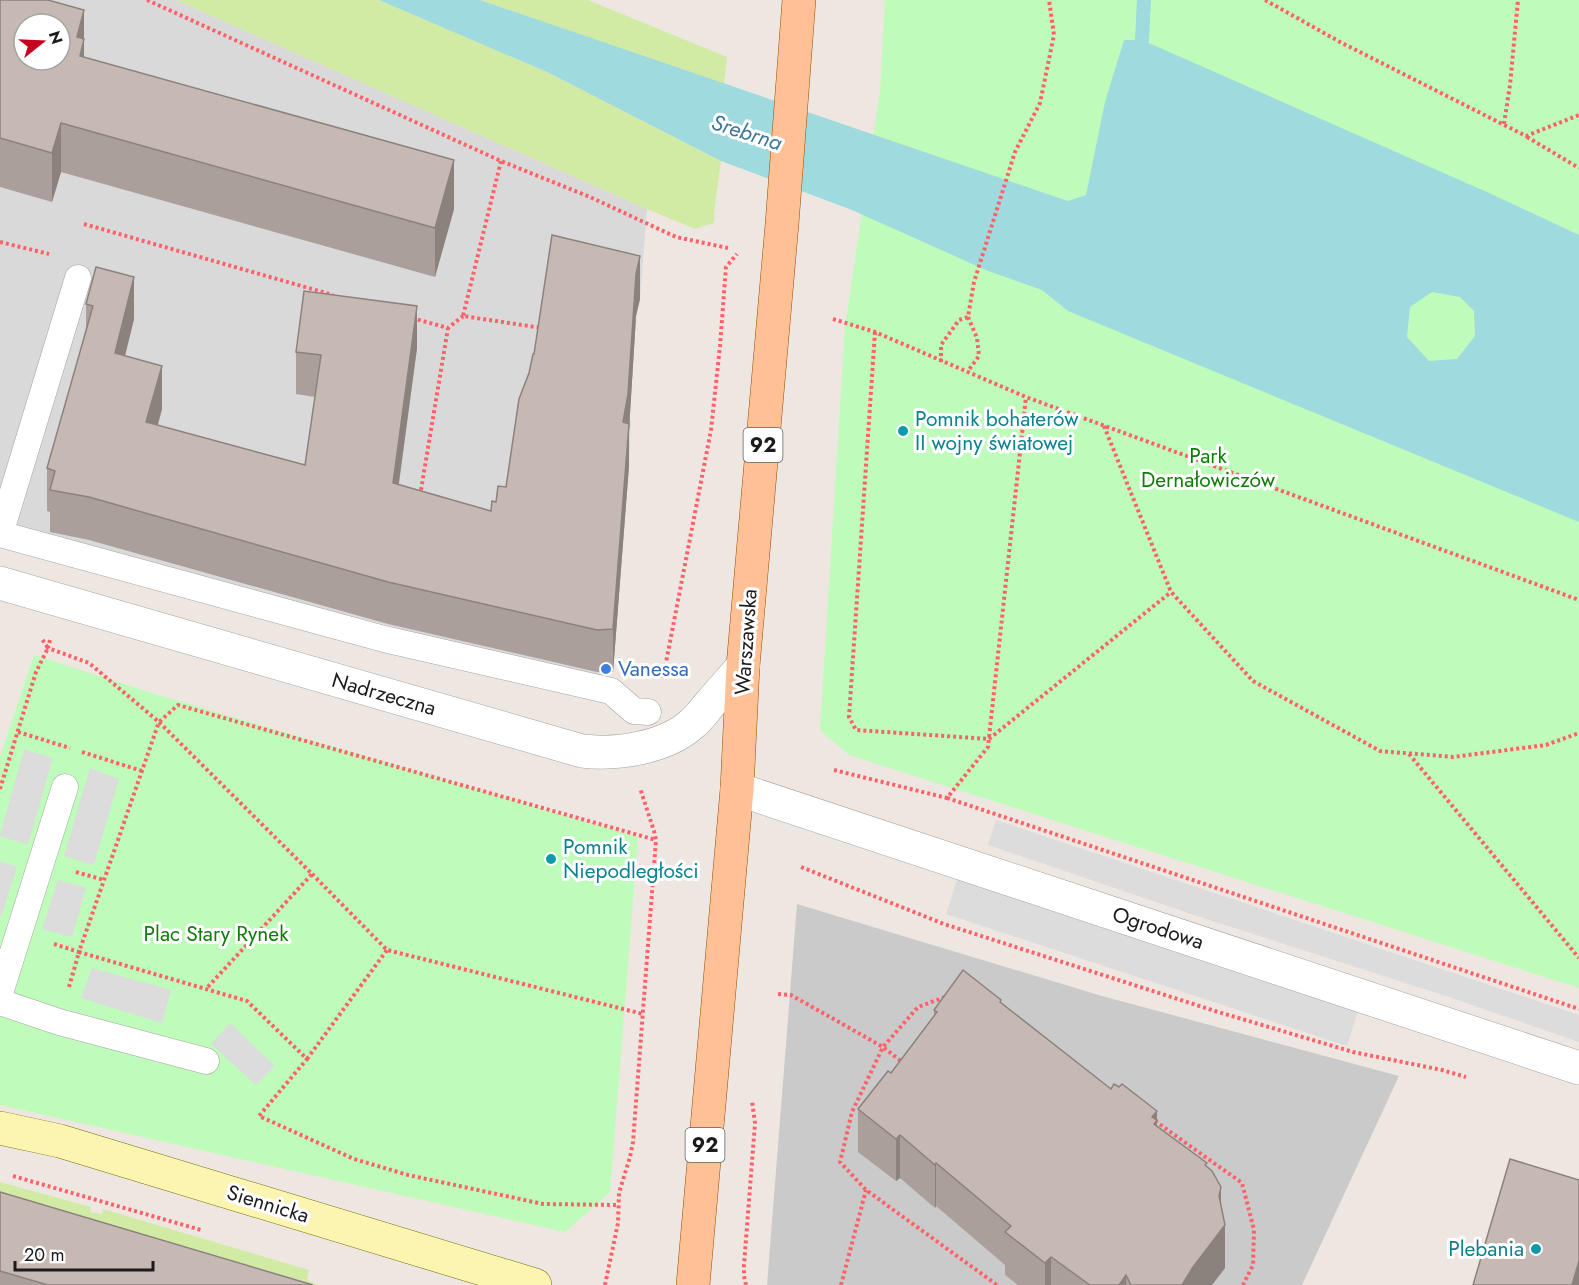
<svg xmlns="http://www.w3.org/2000/svg" width="1579" height="1285" font-family="Jost,sans-serif">
	<style>
		.residential { fill: #dad9d9; fill-rule: evenodd }
		.religious { fill: #cacaca }
		.grass { fill: #d2eba4 }
		.park { fill: #bffbba }
		.parking { fill: #dcdcdc }
		.water { fill: #9fdade; fill-rule: evenodd }
		.lines { fill: none; stroke-linecap: round; stroke-linejoin: round }
		.stream { stroke: #9fdade; stroke-width: 14 }
		.lane-casing { stroke: #a3a3a3; stroke-width: 27 }
		.street-casing { stroke: #a3a3a3; stroke-width: 34 }
		.secondary-casing { stroke: #757000; stroke-width: 34 }
		.primary-casing { stroke: #944c00; stroke-width: 34 }
		.path { stroke: #ff6169; stroke-width: 4; stroke-dasharray: 3 3; stroke-linecap: butt }
		.lane { stroke: #fff; stroke-width: 26 }
		.street { stroke: #fff; stroke-width: 33 }
		.secondary { stroke: #fcf4b1; stroke-width: 33 }
		.primary { stroke: #ffc095; stroke-width: 33 }
		.wall { fill: #aa9f9b }
		.shaded-wall { fill: #8b827e }
		.building { fill: #c6b9b4; stroke: #8b827e; stroke-width: 1.5; fill-rule: evenodd }
		.culture-dot { fill: #0f9aa8; stroke: #fff; stroke-width: 2 }
		.shop-dot { fill: #3f7fe0; stroke: #fff; stroke-width: 2 }
		.labels { text-anchor: middle; dominant-baseline: central; stroke-width: 6; stroke-linejoin: round; paint-order: stroke }
		.shield { fill: #fff; stroke: #606060; stroke-width: 1.5 }
		.shield-label { font-size: 20px; font-weight: bold; fill: #1c1c1c }
		.culture-label { font-size: 21px; fill: #0d838f; stroke: #fff; text-anchor: start }
		.park-label { font-size: 21px; fill: #0f7d07; stroke: #fff }
		.street-label { font-size: 21px; fill: #1c1c1c; stroke: #fff }
		.shop-label { font-size: 21px; fill: #366cbe; stroke: #fff; text-anchor: start }
		.water-label { font-size: 22px; font-style: italic; fill: #3d7897; stroke: #fff }
	</style>
	<rect width="100%" height="100%" fill="#eee7e1"/>
	<path class="residential" d="M0 0H176L647 209 640 299 624 319 636 322 629 420 631 421 629 466 616 562 621 566 613 672H609L594 681 398 628 0 525ZM24 24H60V60H24Z"/>
	<path class="religious" d="M797 904 1102 996 1399 1076 1302 1285H767Z"/>
	<path class="grass" d="M176 0H379L547 72 721 161 714 214V223L695 229 647 209Z
		M480 0H588L727 57 724 84Z
		M0 1182 91 1207 90 1212 102 1214 103 1209 309 1270 307 1280 318 1285H278L0 1204Z"/>
	<path class="park" d="M885 0H1579V988L849 755 820 730 845 327 880 91Z
		M34 655 149 692 638 837 610 1192 565 1232 0 1105V756Z"/>
	<path class="parking" d="M24 749 53 758 28 845 0 836Z
		M90 768 119 779 94 865 64 856Z
		M996 820 1579 1015V1042L1449 997 1197 916 988 845Z
		M0 861 17 867 1 917H0Z
		M957 879 1358 1012 1347 1046 946 914Z
		M58 880 86 888 72 937 42 929Z
		M92 968 171 990 162 1023 81 998Z
		M230 1023 275 1066 256 1085 211 1044Z"/>
	<path class="water" d="M379 0H480L1068 201 1086 195 1105 102 1124 40H1142L1489 193 1579 235V522L1068 311 1042 290 988 271 852 210 721 161 547 72ZM1432 292 1460 297 1474 311 1475 336 1457 359 1429 361 1407 337 1410 307Z"/>
	<g class="lines">
		<path class="stream" d="M1142 40 1144 0"/>
		<g class="lane-casing">
			<path id="lane" d="M78 278 0 534 384 639 611 691 634 711 648 712
				M0 993 65 787
				M0 1002 59 1022 206 1061"/>
		</g>
		<g class="street-casing">
			<path id="street" d="M0 583 582 751C617 755 666 748 693 723 699 718 704 711 709 705 720 692 732 679 743 666
				M737 789 1579 1068"/>
		</g>
		<g class="secondary-casing">
			<path id="secondary" d="M0 1128 60 1141 535 1285"/>
		</g>
		<g class="primary-casing">
			<path id="primary" d="M693 1285 737 789 743 666 782 224 799 0"/>
		</g>
		<path class="path" d="M147 0 501 161 590 197 676 237 728 248
			M1265 0 1340 42 1526 136 1579 115
			M1504 124 1510 85 1518 0
			M1527 137 1579 168
			M501 161 463 316 542 328
			M84 224 333 295
			M0 242 49 254
			M968 317 977 338 979 356 968 371
			M412 318 448 328 463 316
			M833 319 875 332 1026 397 1579 600
			M875 332 849 717 856 730 989 739 1171 592
			M941 362V345L959 320 968 317 974 282 1015 152 1040 103 1054 35 1049 0
			M1104 426 1171 592 1253 681 1380 751 1453 757 1546 745 1579 733
			M420 496 448 328
			M50 640 48 648 89 663 159 722 178 705 656 840
			M663 678 711 430 720 346 726 267 737 254
			M18 732 70 748
			M82 752 142 771
			M1409 754 1579 958
			M834 770 947 798 988 747 1026 397
			M0 789 36 672 48 648 42 639
			M947 798 1579 1009
			M801 867 944 924 1215 1011 1353 1052 1442 1070 1466 1077
			M76 872 104 880
			M312 874 387 950 643 1014
			M54 944 79 952 159 722 312 874 206 989
			M69 987 79 952 247 1001 307 1059 259 1116 354 1159 408 1175 543 1204 618 1205
			M778 994 791 995 883 1047 902 1062
			M945 997 918 1007 883 1047 852 1112 840 1162 866 1190 997 1285
			M307 1059 387 950
			M1155 1121 1242 1183 1254 1230 1253 1265 1243 1285
			M13 1176 201 1230
			M605 1285 618 1223 619 1193 630 1157 633 1142 656 840 654 831 640 788
			M746 1285 744 1276V1265L755 1123 752 1101
			M841 1285 866 1190"/>
		<use href="#lane" class="lane"/>
		<use href="#street" class="street"/>
		<use href="#secondary" class="secondary"/>
		<use href="#primary" class="primary"/>
	</g>
	<path class="wall" d="M0 0 84 10V58L454 209 435 277 61 172 52 202 0 187Z
		M96 267 134 319 125 356 162 409 158 425 305 465 315 397 296 394V352L417 348 399 484 491 511 496 502 506 487 529 373 534 354 640 299 636 316 629 430V466L613 672H597L388 624 89 540 50 532V512L47 511V468L86 330V304Z
		M1001 1003 1207 1167 1221 1209 1225 1268 1212 1285H1018L1005 1275V1265L936 1206 935 1208 900 1178 896 1181 858 1152V1109L891 1073 934 1016V1010Z
		M0 1192 313 1285H0Z"/>
	<path class="shaded-wall" d="M84 10V40V39V88L77 37Z
		M61 123V172L52 202V153Z
		M454 160V209L435 277V228Z
		M640 256V299L636 316 629 430V466L613 672V629L623 422 636 274Z
		M134 277V319L115 396V353Z
		M417 306V348L393 525V483Z
		M162 366V409L146 464V422Z
		M1157 1111V1154L1152 1117Z
		M900 1135V1178L896 1181V1139Z
		M936 1163V1206L935 1208V1165Z
		M1221 1187V1230L1225 1225V1268L1212 1285H1182L1193 1267Z
		M1051 1257V1285H1045V1263Z
		M1579 1261V1285H1572Z
		M1126 1275V1285H1119Z"/>
	<path class="building" d="M0 0H48L84 10 77 37 84 39 80 56 454 160 435 228 61 123 52 153 0 138ZM24 24H60V60H24Z
		M552 235 640 256 636 274 628 394 623 422 629 424 613 629 597 630 388 582 89 497 50 490 55 471 47 468 93 306 86 304 96 267 134 277 115 353 162 366 146 422 305 465 321 355 296 352 304 291 417 306 393 483 491 511 492 501 496 502 498 486 506 487 519 399 529 373 533 354H534Z
		M963 970 1001 1000 1000 1002 1111 1089 1114 1084 1119 1087 1122 1084 1157 1111 1152 1117 1157 1120 1154 1124 1207 1163 1205 1165 1212 1171 1221 1187 1219 1196 1225 1225 1193 1267 1182 1285H1131L1126 1275 1119 1285H1090L1051 1257 1045 1263 1005 1232 1011 1226 936 1163 935 1165 900 1135 896 1139 858 1109 888 1071 891 1073 937 1012 934 1010Z
		M1510 1159 1579 1180V1261L1572 1285H1473Z
		M0 1192 313 1285H48L0 1271Z"/>
	<g class="culture-dot">
		<circle cx="903" cy="431" r="6"/>
		<circle cx="551" cy="859" r="6"/>
		<circle cx="1536" cy="1249" r="6"/>
	</g>
	<circle class="shop-dot" cx="606" cy="669" r="6"/>
	<g class="labels">
		<g class="shield">
			<rect x="743.5" y="428" width="39" height="34" rx="4.5"/>
			<rect x="685.5" y="1128" width="39" height="34" rx="4.5"/>
		</g>
		<g class="shield-label">
			<text x="763" y="445">92</text>
			<text x="705" y="1145">92</text>
		</g>
		<g class="culture-label">
			<text x="915" y="419">Pomnik bohaterów<tspan x="915" dy="24">II wojny światowej</tspan></text>
			<text x="563" y="847">Pomnik<tspan x="563" dy="24">Niepodległości</tspan></text>
			<text x="1524" y="1249" text-anchor="end">Plebania</text>
		</g>
		<g class="park-label">
			<text x="1208" y="456">Park<tspan x="1208" dy="24">Dernałowiczów</tspan></text>
			<text x="216" y="934">Plac Stary Rynek</text>
		</g>
		<g class="street-label">
			<text transform="translate(746 642) rotate(-86)">Warszawska</text>
			<text transform="translate(384 694) rotate(16)">Nadrzeczna</text>
			<text transform="translate(1158 928) rotate(18)">Ogrodowa</text>
			<text transform="translate(268 1204) rotate(17)">Siennicka</text>
		</g>
		<g class="shop-label">
			<text x="618" y="669">Vanessa</text>
		</g>
		<g class="water-label">
			<text transform="translate(747 132) rotate(18)">Srebrna</text>
		</g>
	</g>
	<g transform="translate(42 42) rotate(72)"><circle r="28" fill="#ffffff" stroke="#a4a4a4" stroke-width="1.5"/>
	<path d="M0-4.5L10 22L0 15L-10 22Z" fill="#c8001f"/>
	<text y="-9" font-size="16" font-weight="bold" text-anchor="middle" fill="#1c1c1c">N</text>
	</g>
	<path d="M15 1261v9h138v-9" fill="none" stroke="#1c1c1c" stroke-width="3"/>
	<text x="24" y="1261" font-size="18" fill="#1c1c1c" stroke="#ffffff" stroke-width="4.5" paint-order="stroke">20 m</text>
</svg>
